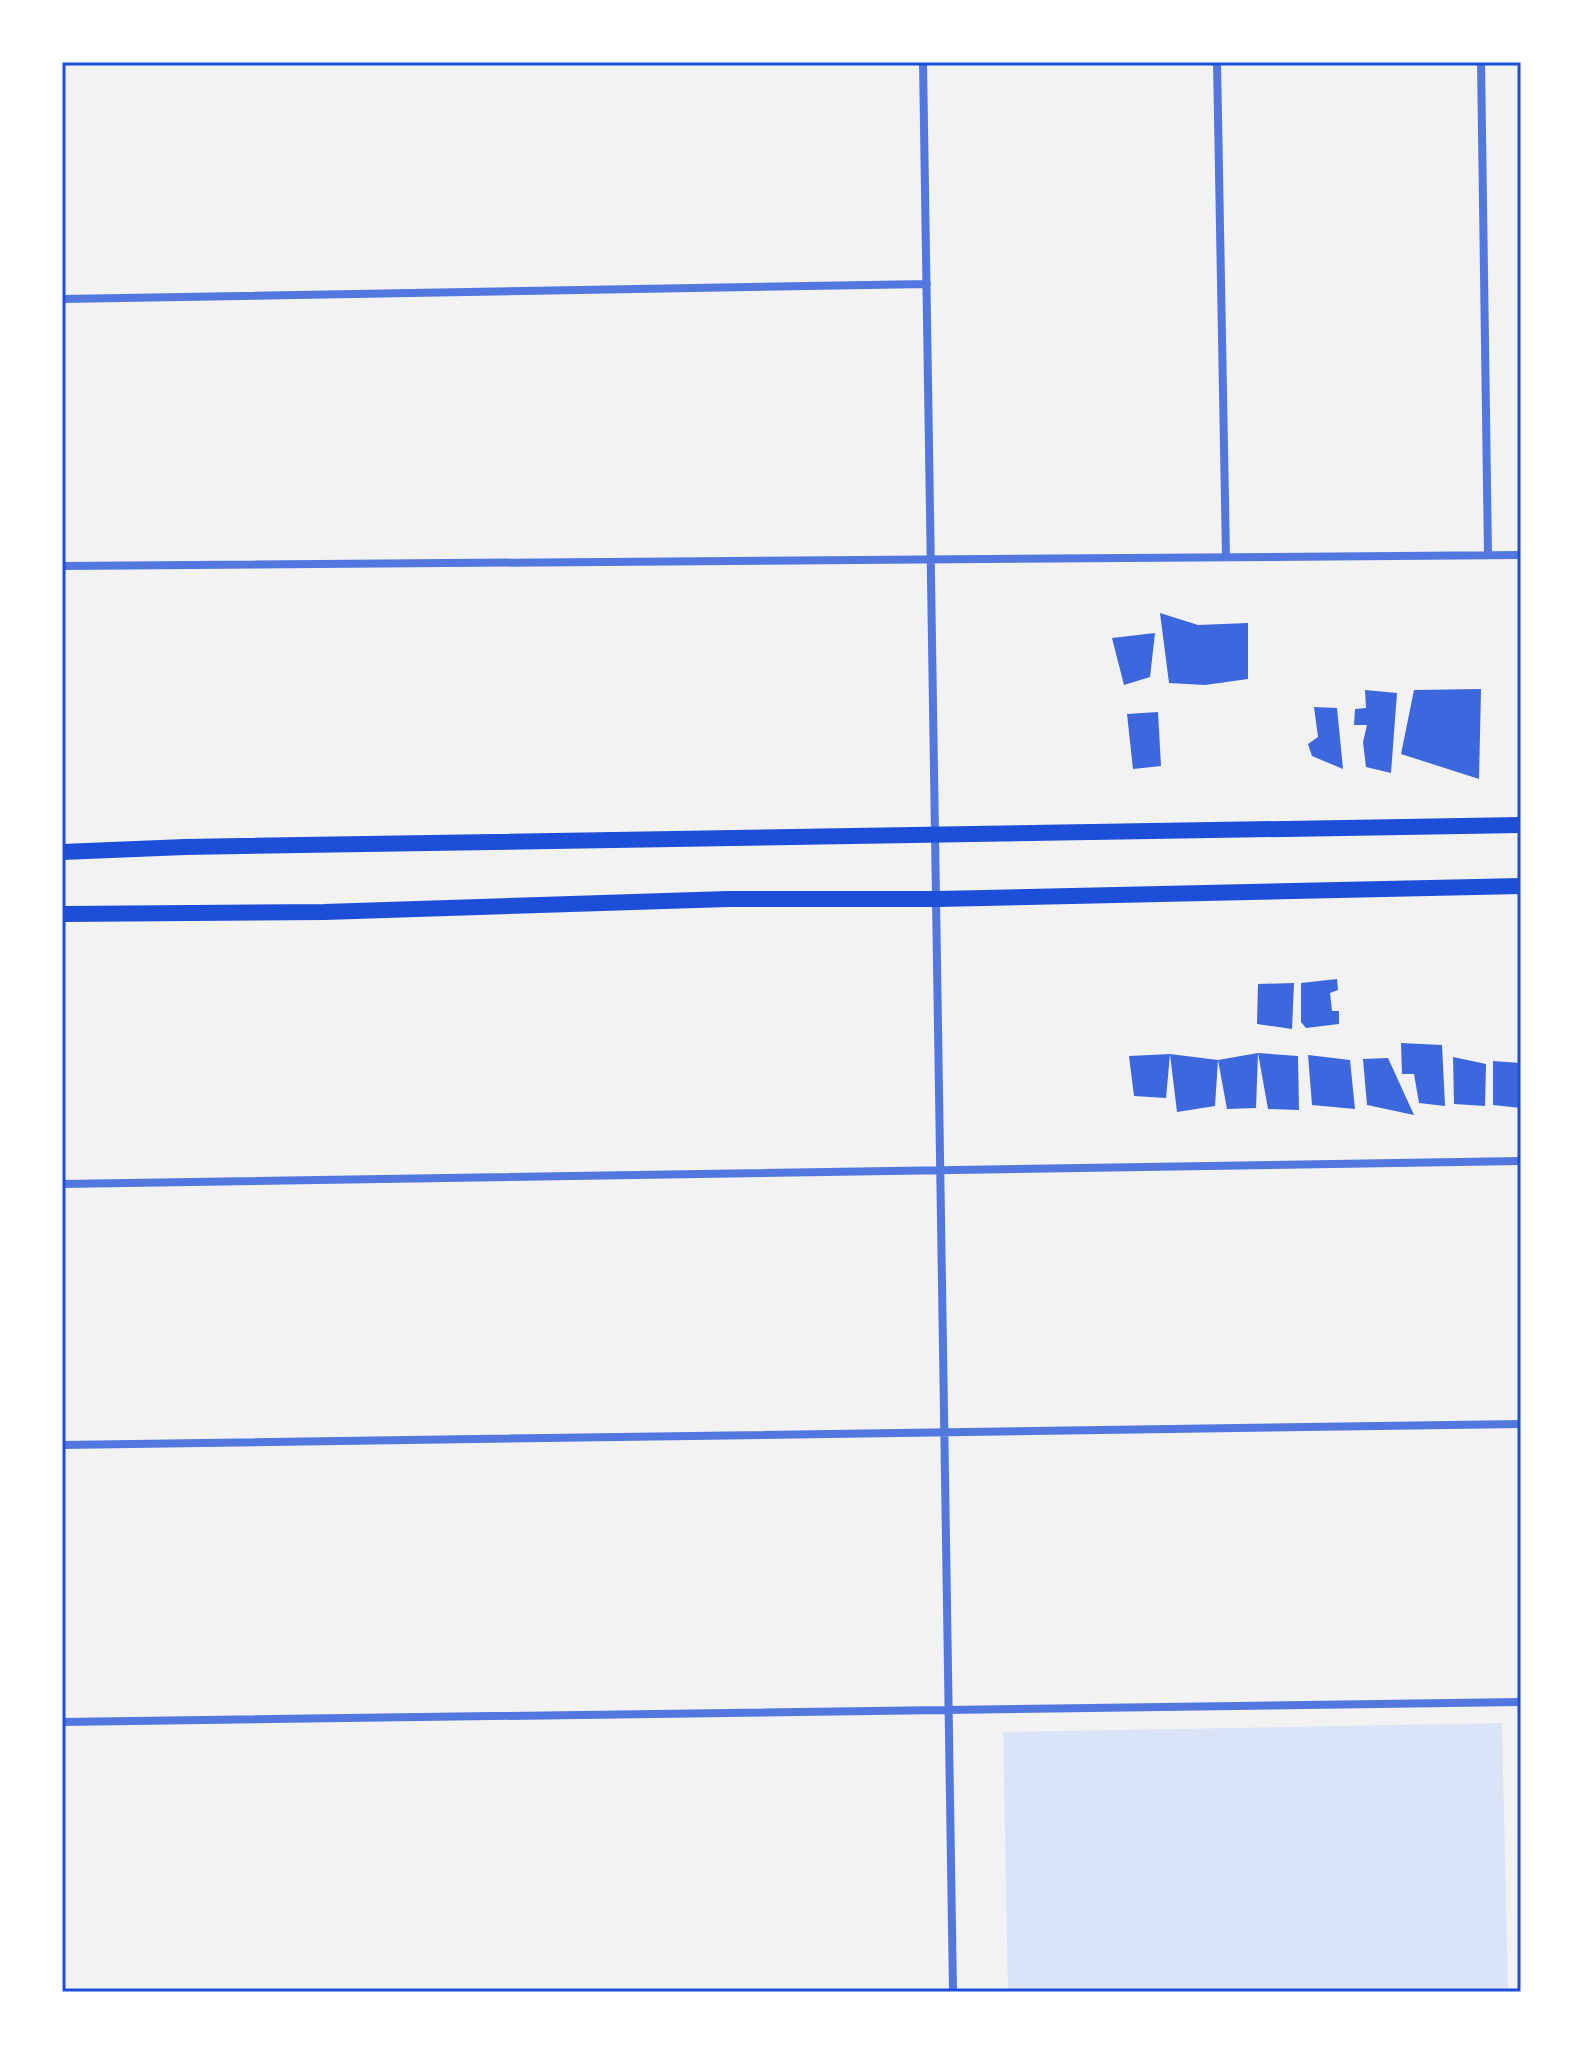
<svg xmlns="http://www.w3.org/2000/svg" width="1583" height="2054" font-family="Bitter,serif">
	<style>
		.green { fill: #dbe4f7 }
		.building { fill: #3d67dc }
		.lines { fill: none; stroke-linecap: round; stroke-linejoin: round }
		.minor { stroke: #5277de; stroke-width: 8 }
		.secondary { stroke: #1d4ed8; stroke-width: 16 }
		.neatline { fill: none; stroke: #1d4ed8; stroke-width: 3 }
	</style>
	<rect width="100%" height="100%" fill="#f2f2f2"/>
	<path class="green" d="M1502 1723 1508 1992H1008L1003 1732Z"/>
	<path class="building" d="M1160 613 1198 625 1248 623V679L1205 685 1169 683Z
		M1155 633 1150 677 1124 685 1112 638Z
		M1481 689 1479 779 1401 754 1414 690Z
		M1365 690 1397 693 1391 773 1366 767 1363 742 1367 725H1354L1355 709 1366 708Z
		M1314 707 1337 708 1343 769 1312 756 1308 744 1318 737Z
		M1158 712 1161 766 1133 769 1127 714Z
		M1337 979 1338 990 1330 993 1332 1011H1339V1024L1306 1028 1301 1022V983Z
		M1294 983 1292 1029 1257 1024 1258 984Z
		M1401 1043 1442 1045 1445 1106 1419 1103 1414 1074H1402Z
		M1258 1053 1256 1108 1227 1109 1218 1060 1258 1053 1298 1056 1299 1110 1268 1109Z
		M1170 1054 1166 1098 1134 1096 1129 1056Z
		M1170 1054 1218 1060 1215 1106 1177 1112Z
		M1308 1055 1350 1060 1355 1109 1312 1105Z
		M1453 1057 1486 1064 1485 1106 1454 1104Z
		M1388 1058 1414 1115 1367 1105 1363 1059Z
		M1493 1061 1521 1063V1108L1493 1105Z"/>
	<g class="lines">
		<path class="minor" d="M923 62 953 1992
			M1217 62 1226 557
			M1481 62 1488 555
			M62 299 927 284
			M62 566 1521 555
			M62 1184 1521 1161
			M62 1445 1521 1424
			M62 1722 1521 1702"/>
		<path class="secondary" d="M62 852 185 847 1521 825
			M62 914 324 912 728 899H937L1521 886"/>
	</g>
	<rect width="1583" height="2054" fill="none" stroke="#ffffff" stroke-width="128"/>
	<rect x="64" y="64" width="1455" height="1926" class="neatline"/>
</svg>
